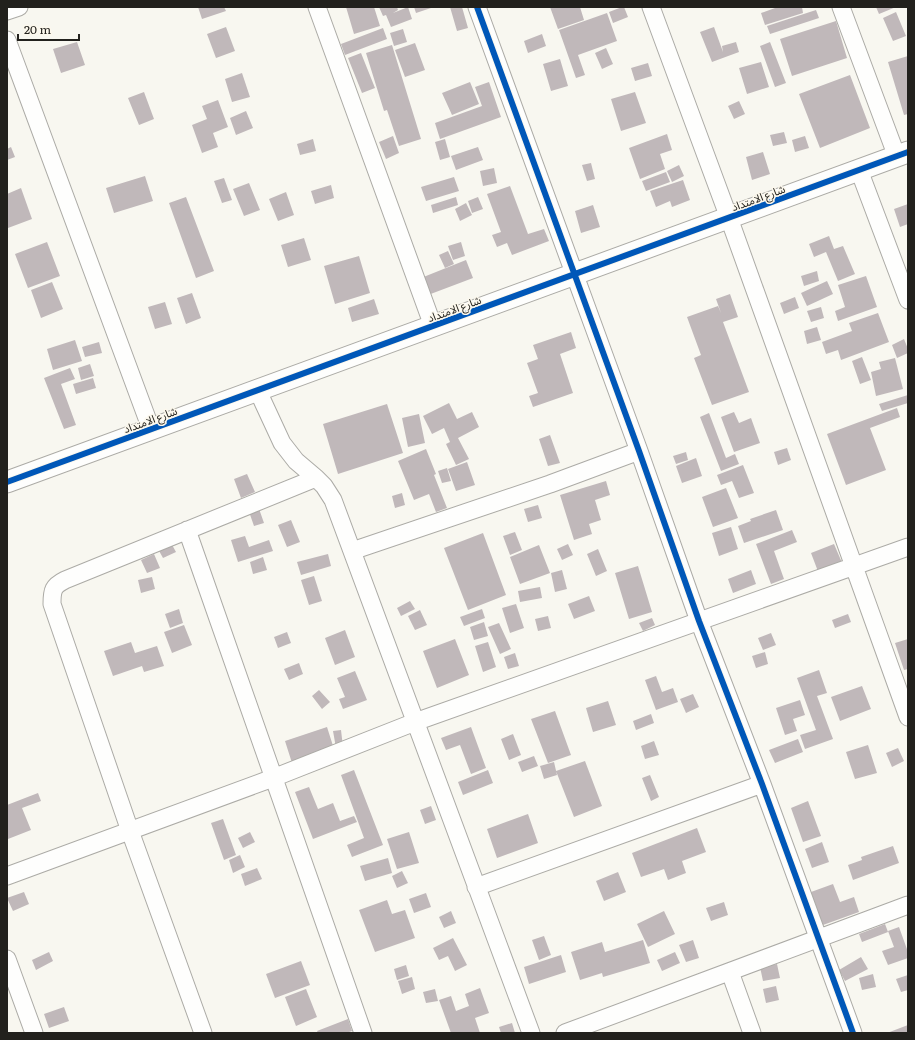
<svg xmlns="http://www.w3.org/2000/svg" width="915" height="1040" font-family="Literata,'Noto Sans Arabic',serif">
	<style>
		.building { fill: #c0b8ba }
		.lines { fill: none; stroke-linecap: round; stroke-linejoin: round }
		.minor-casing { stroke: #acaba6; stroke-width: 19 }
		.tertiary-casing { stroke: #acaba6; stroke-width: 23 }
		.minor { stroke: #fefefd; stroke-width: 17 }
		.tertiary { stroke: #fefefd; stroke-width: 21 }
		.cycleway-casing { stroke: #fcf8ed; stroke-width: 8 }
		.cycleway { stroke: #0057b8; stroke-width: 6 }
		.labels { text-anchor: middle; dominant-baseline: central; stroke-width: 3; stroke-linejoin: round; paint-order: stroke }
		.street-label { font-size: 11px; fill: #22211d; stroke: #fcf8ed }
	</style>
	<rect width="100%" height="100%" fill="#f8f7f0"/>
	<path class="building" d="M198 7H224L226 11 202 19Z
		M346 7H374L380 26 354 34Z
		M379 7H397L398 10 393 13 408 7 412 19 391 27 386 15 383 16Z
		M414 7H434L416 13Z
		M450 7H462L468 28 457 31Z
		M550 7H580L584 20 558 29Z
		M622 7H624L628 17 613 23 609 12Z
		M774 7H802L803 13 765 25 761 13 775 8Z
		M876 7H896L879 14Z
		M816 10 819 18 770 34 767 26Z
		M896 12 906 36 893 41 883 18Z
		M607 13 617 41 578 55 585 75 576 78 559 30Z
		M836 21 847 58 792 76 780 39Z
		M226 27 235 51 216 58 207 34Z
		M714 27 723 52 722 46 736 42 739 52 712 62 700 32Z
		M383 28 387 39 345 55 341 44Z
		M403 29 407 42 394 46 390 33Z
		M542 34 546 46 528 53 524 41Z
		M77 42 85 65 61 73 53 49Z
		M770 42 786 83 775 87 760 46Z
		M415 43 425 70 405 77 395 50Z
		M392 45 421 139 399 146 387 110 384 111 366 53Z
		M606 48 613 64 602 69 595 53Z
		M361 53 375 88 362 93 348 58Z
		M908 56V114L904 115 888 62Z
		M560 59 568 86 551 91 543 64Z
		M761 62 769 87 747 94 739 68Z
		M648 63 652 76 635 81 631 68Z
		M242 73 250 97 232 102 225 79Z
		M850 75 870 128 820 148 799 94Z
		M470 82 479 104 452 115 442 93Z
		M489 82 501 117 440 139 435 123 482 106 475 87Z
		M144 92 154 119 139 125 128 98Z
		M635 92 646 123 621 131 611 99Z
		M218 100 228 127 213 133 218 147 202 153 192 125 207 119 202 106Z
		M739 101 745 114 734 119 728 106Z
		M246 111 253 128 236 135 230 118Z
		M784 132 787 143 773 146 770 135Z
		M667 134 672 150 660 154 665 169 640 179 629 148Z
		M393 136 399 153 386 159 379 142Z
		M805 136 809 148 795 152 792 140Z
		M313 139 316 151 300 155 297 144Z
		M445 139 450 157 440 160 435 142Z
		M11 147 15 157 7 160V149Z
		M478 147 483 160 456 170 451 156Z
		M763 152 770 174 752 180 746 157Z
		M591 163 595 179 587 181 582 165Z
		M679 165 684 176 672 182 667 171Z
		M494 168 497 183 483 186 480 171Z
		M666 172 670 182 646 191 642 181Z
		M145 176 153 201 114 213 106 188Z
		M454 177 459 191 426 201 421 187Z
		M224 178 232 200 222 203 214 181Z
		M683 180 690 200 672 207 670 201 656 207 650 191Z
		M249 183 260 210 244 216 233 189Z
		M331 185 334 198 315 204 311 191Z
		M510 186 528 234 544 229 549 241 512 255 507 243 497 247 492 235 501 232 487 194Z
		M21 188 32 219 8 228 7 194Z
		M286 192 294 215 278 221 269 199Z
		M186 197 214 271 196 278 169 203Z
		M456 197 458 205 433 213 431 205Z
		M478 197 483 209 472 213 468 201Z
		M466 203 472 215 460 221 455 209Z
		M908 204V224L900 227 894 209Z
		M593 205 600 227 581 233 575 211Z
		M829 236 834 249 843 246 855 274 838 281 826 252 814 257 809 244Z
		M304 238 311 260 288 267 281 245Z
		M47 242 60 276 28 288 15 254Z
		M461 242 465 256 453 260 448 246Z
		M448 251 454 264 445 268 439 255Z
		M359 256 370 293 335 304 324 266Z
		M466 260 473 278 428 295 421 278Z
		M817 271 819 281 804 286 801 276Z
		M866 276 877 307 838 321 835 311 845 307 838 285Z
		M827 281 833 294 807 306 801 293Z
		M52 282 63 309 41 318 31 290Z
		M192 293 201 318 186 324 177 298Z
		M730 294 738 317 723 322 749 392 712 405 694 358 701 355 687 317 718 306 721 313 716 299Z
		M795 297 799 308 784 314 780 303Z
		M374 299 379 314 352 322 348 308Z
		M165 302 172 324 155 329 148 307Z
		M821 307 824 318 811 322 807 311Z
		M878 313 889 342 841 360 838 350 826 354 822 342 852 331 849 323Z
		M817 327 821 340 807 344 804 331Z
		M571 332 576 348 560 354 573 393 533 407 529 396 538 393 527 363 538 359 533 345Z
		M904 339 908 349V353L897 358 892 345Z
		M75 340 82 361 53 370 47 349Z
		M99 342 102 353 85 357 82 347Z
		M862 357 871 380 860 384 852 361Z
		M895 358 903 389 876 396 871 372 881 369 879 362Z
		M90 364 94 376 81 380 78 368Z
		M70 368 75 379 61 384 76 425 64 429 44 378Z
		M93 378 96 388 76 394 73 384Z
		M908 395V403L882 411 879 404Z
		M449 403 457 419 472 412 479 427 458 438 469 459 456 465 446 444 450 442 444 428 432 434 423 416Z
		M387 404 403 453 338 474 323 424Z
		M897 408 900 417 870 428 886 470 846 485 827 434Z
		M734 412 739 423 751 418 760 443 734 452 721 417Z
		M709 413 726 458 735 454 739 464 721 471 700 417Z
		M419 414 425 443 408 447 402 418Z
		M550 435 560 463 548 466 539 439Z
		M787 448 791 460 778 465 774 452Z
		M426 449 436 474 434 475 447 508 436 512 429 494 414 500 398 461Z
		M686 452 688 460 676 464 673 456Z
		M696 458 702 476 682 483 676 466Z
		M467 462 475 485 456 491 448 469Z
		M743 465 754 493 739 498 732 481 721 485 717 475Z
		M447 468 451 481 442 483 438 471Z
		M247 474 255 492 241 498 234 479Z
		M606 481 610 495 595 500 601 520 589 524 592 534 574 540 560 495Z
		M726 488 738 518 713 527 702 497Z
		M402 493 405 505 395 508 392 496Z
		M257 503 264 523 254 526 247 506Z
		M538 505 542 518 528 522 524 509Z
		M776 510 783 530 744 543 738 526 751 521 750 519Z
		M291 520 300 542 287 547 278 525Z
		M731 527 738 549 719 556 712 533Z
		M792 530 797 542 774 551 784 579 771 584 756 544Z
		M515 532 522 550 510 555 503 536Z
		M483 533 506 595 468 610 444 548Z
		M245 536 249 547 269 540 273 551 238 562 231 540Z
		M171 543 176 552 163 558 158 549Z
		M568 544 573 555 562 560 557 549Z
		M834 544 843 565 819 574 811 553Z
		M539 545 550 573 520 584 510 557Z
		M598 549 607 571 596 576 587 554Z
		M154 554 160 568 147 573 141 560Z
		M328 554 331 566 301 575 297 562Z
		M263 557 267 570 253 574 250 562Z
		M638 566 652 612 629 619 615 573Z
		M562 570 567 589 555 592 551 573Z
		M751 570 756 584 733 593 728 579Z
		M314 576 322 601 309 605 301 580Z
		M152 577 155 589 141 593 138 580Z
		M540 587 542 598 520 602 518 591Z
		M589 596 595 611 574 619 568 604Z
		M410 601 415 609 401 616 397 608Z
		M516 604 524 628 510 633 502 608Z
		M179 609 183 623 170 628 165 614Z
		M482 609 485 618 464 626 460 617Z
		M420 610 427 625 415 630 408 616Z
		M848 614 851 622 835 628 832 620Z
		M548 616 551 628 538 631 535 619Z
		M652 618 655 625 643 631 639 623Z
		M484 622 488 636 474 640 470 627Z
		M499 623 511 649 500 654 488 627Z
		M184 625 192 645 172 653 164 632Z
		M345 630 355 657 335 665 325 638Z
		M287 632 291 643 278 648 274 637Z
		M771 633 776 645 763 650 758 638Z
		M455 639 469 675 437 688 423 651Z
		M908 639V669L904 670 895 643Z
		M131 642 135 653 157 646 164 666 144 672 142 666 113 676 104 651Z
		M488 642 496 667 483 672 475 646Z
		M765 652 768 664 756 668 752 656Z
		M515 653 519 666 508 669 504 657Z
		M299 663 303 674 289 680 284 669Z
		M819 670 827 693 817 696 833 739 805 749 800 735 816 730 797 678Z
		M355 671 367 700 343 709 339 699 345 697 337 678Z
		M656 676 662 692 673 688 678 702 656 710 645 680Z
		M862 686 871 709 840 721 831 697Z
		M319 690 330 702 322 709 312 696Z
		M693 694 699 707 686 713 680 699Z
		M800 700 805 715 793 719 797 731 785 735 776 708Z
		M608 701 616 725 593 732 586 708Z
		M555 711 571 755 548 763 531 719Z
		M651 714 654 723 636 730 633 721Z
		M327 727 334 749 292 763 285 741Z
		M471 727 486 768 471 774 460 745 446 750 441 738Z
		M341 730 343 747 336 748 333 731Z
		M513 734 521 755 509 760 501 739Z
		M798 739 803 752 775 763 769 750Z
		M654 741 659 755 645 759 641 746Z
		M868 745 877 773 855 779 846 752Z
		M898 748 904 761 892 767 886 753Z
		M534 756 538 766 522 772 518 762Z
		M585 761 602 806 574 817 556 771Z
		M554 762 557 775 544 779 540 766Z
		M354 770 383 845 352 857 347 845 364 838 341 775Z
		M488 770 493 783 463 795 458 782Z
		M650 775 659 797 651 801 642 778Z
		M309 787 318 809 333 803 340 821 354 816 357 822 313 839 295 792Z
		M38 793 41 801 22 808 31 830 8 839 7 805Z
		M808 801 821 836 803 842 791 808Z
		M431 806 436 820 425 824 420 810Z
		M528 814 538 843 497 858 487 829Z
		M223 819 236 855 224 860 211 823Z
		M697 828 706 852 682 861 686 873 668 880 664 869 641 877 632 853Z
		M250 832 255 842 243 848 238 838Z
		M409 832 419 863 397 869 387 839Z
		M822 842 829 862 812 868 805 849Z
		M893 846 899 863 853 880 848 865 862 860 861 857Z
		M240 855 245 867 233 873 229 860Z
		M388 858 392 873 365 881 360 866Z
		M257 868 262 879 245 886 241 874Z
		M402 871 408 883 397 888 392 876Z
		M618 872 626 892 604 901 596 881Z
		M833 884 840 902 854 897 859 912 823 925 811 892Z
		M24 892 29 904 13 911 7 898Z
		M426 893 431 907 414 913 409 899Z
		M387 900 392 914 405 910 415 938 375 952 359 910Z
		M724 902 728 915 711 921 706 908Z
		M451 911 456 923 444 928 439 917Z
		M664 911 675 934 648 947 637 924Z
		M885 924 888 932 862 942 859 934Z
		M899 927 908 952V958L888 965 882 951 894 947 888 931Z
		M544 936 551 955 539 960 532 940Z
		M453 938 467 965 455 971 448 956 439 960 433 948Z
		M643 940 650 963 603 977 602 973 580 980 571 952 602 942 605 952Z
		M693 940 699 958 686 962 679 945Z
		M49 952 53 961 36 970 32 960Z
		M675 952 680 963 662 971 657 960Z
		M561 955 566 972 529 984 524 967Z
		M861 957 868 969 845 981 839 970Z
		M301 961 310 985 275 998 266 974Z
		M777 964 780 978 763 981 760 967Z
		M406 965 409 976 397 980 394 969Z
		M873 974 876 987 862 990 859 978Z
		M908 975V990L901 992 896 979Z
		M412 977 415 989 402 994 398 981Z
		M776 986 779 1000 766 1003 763 989Z
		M480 988 489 1013 475 1018 480 1033H451L439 1000 451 996 456 1011 469 1006 465 994Z
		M306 989 317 1017 296 1026 285 997Z
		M435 989 438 1001 426 1003 423 992Z
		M64 1007 69 1021 49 1028 44 1014Z
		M348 1019 352 1031 346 1033H318L317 1031Z
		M512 1023 515 1033H501L499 1027Z
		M908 1025V1033H887Z"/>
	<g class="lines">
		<g class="minor-casing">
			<path id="minor" d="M317 7 433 326
				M477 7 639 451 699 621 762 784 853 1033
				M651 7 729 218 908 717
				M841 7 897 157
				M7 11 19 7
				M7 40 151 429
				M859 170 908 300
				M257 389 282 443 296 461 316 478 324 486 333 500 531 1033
				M187 530 363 1033
				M352 551 550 484 639 451
				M7 876 273 778 415 722 908 547
				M476 887 762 784
				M7 959 34 1033
				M730 972 752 1033
				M203 1033 130 831 52 604C52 590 53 586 65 580L316 478
				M565 1033 908 905"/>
		</g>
		<g class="tertiary-casing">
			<path id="tertiary" d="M7 482 908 152"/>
		</g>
		<use href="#minor" class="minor"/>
		<use href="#tertiary" class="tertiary"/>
		<g class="cycleway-casing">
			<path id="cycleway" d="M477 7 639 451 699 621 762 784 853 1033
				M7 482 908 152"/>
		</g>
		<use href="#cycleway" class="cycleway"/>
	</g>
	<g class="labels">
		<g class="street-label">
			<text transform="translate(758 197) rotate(-20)">شارع الامتداد</text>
			<text transform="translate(454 308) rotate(-20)">شارع الامتداد</text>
			<text transform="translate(150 419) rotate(-20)">شارع الامتداد</text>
		</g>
	</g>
	<rect width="915" height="1040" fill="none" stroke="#22211d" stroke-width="16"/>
	<path d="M18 34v6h61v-6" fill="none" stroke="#22211d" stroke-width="2"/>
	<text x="24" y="34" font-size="12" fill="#22211d" stroke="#fcf8ed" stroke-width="3" paint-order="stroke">20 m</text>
</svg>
